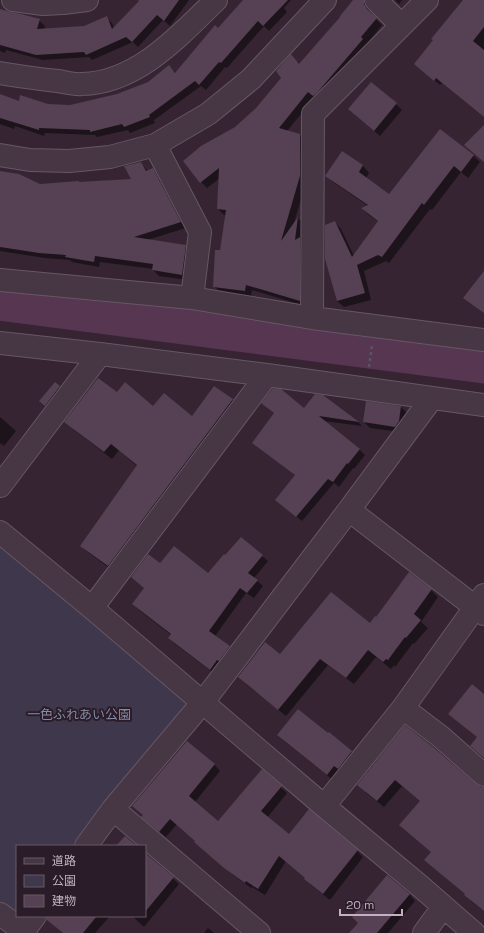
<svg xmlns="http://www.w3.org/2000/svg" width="484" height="933" font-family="'Space Grotesk','Noto Sans JP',sans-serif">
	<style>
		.green { fill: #3f384c }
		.shadow { fill: #0007 }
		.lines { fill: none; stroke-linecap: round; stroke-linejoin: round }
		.river { stroke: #573652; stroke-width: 37 }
		.building { fill: #564053 }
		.minor-casing { stroke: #675765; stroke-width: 24 }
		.path { stroke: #5f5363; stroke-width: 2.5; stroke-dasharray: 3 3; stroke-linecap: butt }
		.minor { stroke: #473744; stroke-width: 22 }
		.labels { text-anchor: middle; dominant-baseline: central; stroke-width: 4; stroke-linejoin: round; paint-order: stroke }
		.park-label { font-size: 13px; fill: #8289a1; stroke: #2b1c29 }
	</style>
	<rect width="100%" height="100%" fill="#362433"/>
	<path class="green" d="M0 545 189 702 77 846H17V916L19 920 0 904Z"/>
	<path class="shadow" d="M145 0H189L170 26 163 20 138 47 133 42 92 60 89 57 43 60 6 50 5 53 0 51V10L39 20 45 26 44 30 84 27 106 18 112 23 114 28Z
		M245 0H291L284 8 287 12 269 31 264 26 227 68 225 67 206 90 201 86 154 120 155 123 130 133 128 130 97 137 95 135 45 133 44 136 15 126 14 129 0 124V95L19 102 48 105 70 106 118 95 148 83 169 67 176 73 218 30Z
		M354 0H368L369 10 373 16 382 25 367 44 368 45 315 97 287 131 300 135 306 141V182L294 223 298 218 303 224 301 240 306 244 305 306 252 290 251 296 220 292 214 286 226 215H224L218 209 220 178 207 188 201 182 236 128 257 109 283 78 291 56 300 65Z
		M395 0H402L399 4Z
		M472 0H484V117L442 83 440 85 415 64Z
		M396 104 402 110 380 136 355 115Z
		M342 152 363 166 369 173 366 178 389 196 473 155 480 162 468 178 461 172 432 210 430 209 389 263 386 261 364 271 371 300 344 307 337 301 335 222 341 229 354 256 379 222 369 215 363 209 368 206 333 182 327 176Z
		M140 163 146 169 148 172 153 170 158 175 186 228 147 240 185 246 191 252 188 280 159 276 153 270 154 269 100 262 99 267 72 262 70 260 45 258 0 251V172L39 185 79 182 80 183 133 180Z
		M59 387 62 390 48 407 43 403Z
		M215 387 232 400 240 407 116 573 89 553 81 546 137 466 119 450 112 459 73 429 117 394 154 407 192 417Z
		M322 396 358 422 362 426 324 421 360 450 365 455 354 469 353 468 339 487 334 483 302 521 282 505 296 475 259 448 253 443 275 414 263 403 304 410Z
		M401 407 407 413 405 427 401 432 370 428 364 422Z
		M0 417 16 431 4 446 1 443 0 445Z
		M262 556 268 561 254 578 263 586 254 598 246 593 215 636 229 647 235 652 216 675 175 644 169 638 171 635 139 610 133 604 160 565 209 575Z
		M431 590 438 597 421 622 428 628 414 644 413 643 395 667 394 665 391 669 376 657 354 684 328 665 286 716 246 684 280 656 370 625Z
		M405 727 475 785 484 788V911L472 902 466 895 425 860 432 852 421 801 402 786 384 807 365 792Z
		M329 733 357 757 333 780 284 741 278 735 328 734Z
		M214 764 220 771 195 802 218 822 262 771 287 793 267 818 289 836 357 851 363 857 330 900 311 885 306 878 286 861 265 895 252 887 251 888 232 874 202 848 196 841 177 824 166 837 149 823Z
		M145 854 179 884 144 927 132 916H145Z
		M409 894 415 901 388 933H351Z
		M52 916H110L95 933H63L48 920Z
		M208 928 214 933H204Z"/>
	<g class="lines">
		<path class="river" d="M0 302 484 365"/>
	</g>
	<path class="building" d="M138 0H179L164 21 157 15 132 42 126 37 86 55 84 52 36 55 0 45V9L11 12 21 14 40 19 37 29 84 26 107 16 112 29 139 1Z
		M243 0H288L263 26 258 21 221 63 219 62 199 85 195 81 149 115 150 117 124 127 122 124 90 132V130L39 128V130L0 118V94L19 101 20 95 48 104 70 105 117 94 148 82 169 65 175 73 215 25 218 28Z
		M353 0H364V4L367 9 377 18 361 37 363 39 316 94 313 96 308 92 279 128 300 134V176L281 241 298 217 295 240 300 237V301L246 285 245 291 213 287 215 250H220L226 210 217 209 219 168 200 183 183 161 201 146 235 127 256 108 281 78 276 71 291 54 299 64 340 17V16Z
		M463 0H484V27L473 41 484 50V117L436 78 434 81 414 64 433 40 431 39Z
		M371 82 397 103 374 131 348 109Z
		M484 125V162L464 145Z
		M440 129 474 155 461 172 454 166 424 205 422 203 382 257 378 255 357 265 365 293 337 301 325 259V225L335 221 352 257 378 221 361 208 368 205 325 176 342 151 363 165 359 172 389 194Z
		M141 162 146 171 153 168 181 222 134 237 186 245 182 275 152 270 153 264 95 256 94 262 65 257 66 255 39 253 0 247V171L19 174 40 184 79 181V182L131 179 124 166Z
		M484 271V313L463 298Z
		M98 378 117 392 125 382 153 406 164 393 192 416 214 386 233 399 108 566 80 546 137 465 111 444 104 452 64 422Z
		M55 382 60 386 45 406 39 401Z
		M273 388 281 389 304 408 315 394 323 395 359 422 319 416 360 449 348 464 347 463 333 482 328 479 296 517 275 500 295 475 252 443 274 413 261 403Z
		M366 401 401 406 399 421 395 427 363 422Z
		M241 537 263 555 248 573 258 580 247 593 240 588 209 631 230 646 219 661 217 660 210 670 168 638 171 634 132 604 144 588 131 577 148 554 160 563 174 546 208 573 224 554 225 555Z
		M409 572 432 589 414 614 421 620 406 638 405 637 388 660 386 659 383 662 368 650 346 678 320 659 278 710 238 677 265 642 280 654 331 592 370 623 375 616 376 617Z
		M472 684 484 694V758L470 746 477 737 448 714Z
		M298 709 328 733 329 732 352 751 338 769 334 766 327 775 277 735Z
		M405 725 433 747 476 784 481 787H484V911L464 895 465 894 424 860 431 852 399 825 420 801 395 780 377 801 357 785Z
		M187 741 215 764 189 796 218 821 262 769 282 786 261 811 289 834 309 809 358 850 323 894 304 879 305 878 279 856 258 889 246 881 245 883 224 868 194 842 195 841 170 819 159 832 141 817 143 815 132 806Z
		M125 836 137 846H116Z
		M145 853 174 877 145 912Z
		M387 875 410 894 377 933H349L358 923 352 917Z
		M47 916H97L83 933H63L47 920Z"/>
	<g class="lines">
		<g class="minor-casing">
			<path id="minor" d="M13 0 43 4 63 3 87 0
				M376 0 401 25
				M0 73C19 76 38 79 58 81 65 82 74 85 82 84 137 83 179 36 216 0
				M0 155 30 160 69 161 110 157 155 145
				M0 280 192 298 312 318 484 340
				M192 298 200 232 155 145 208 114 251 79 325 0
				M312 318 313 114 427 0
				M0 343 100 354 267 375 484 405
				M0 486 100 354
				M349 510 484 614
				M0 532 92 608 324 806 420 886 474 933
				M92 608 267 375
				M403 708 441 737 484 775
				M324 806 403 708 484 595
				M113 809 259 933
				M86 846 113 809 203 702 349 510 432 398
				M0 914 26 933
				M22 933 35 916
				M424 933 443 907"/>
		</g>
		<path class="path" d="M369 367 372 346"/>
		<use href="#minor" class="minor"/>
	</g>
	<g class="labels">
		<g class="park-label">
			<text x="79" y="714">一色ふれあい公園</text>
		</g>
	</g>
	<rect x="16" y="845" width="130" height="72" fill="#2b1c29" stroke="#685865"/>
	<rect x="24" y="858" width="20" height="6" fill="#473744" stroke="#685865"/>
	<text x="52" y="865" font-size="12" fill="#c3b1c0">道路</text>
	<rect x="24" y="875" width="20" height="12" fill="#3f384c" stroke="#685865"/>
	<text x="52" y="885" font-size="12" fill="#c3b1c0">公園</text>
	<rect x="24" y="895" width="20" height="12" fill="#564053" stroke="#685865"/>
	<text x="52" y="905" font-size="12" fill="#c3b1c0">建物</text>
	<path d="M340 909v6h62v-6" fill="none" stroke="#c3b1c0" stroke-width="2"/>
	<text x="346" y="909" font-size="12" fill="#c3b1c0" stroke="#2b1c29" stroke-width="3" paint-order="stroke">20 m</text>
</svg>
